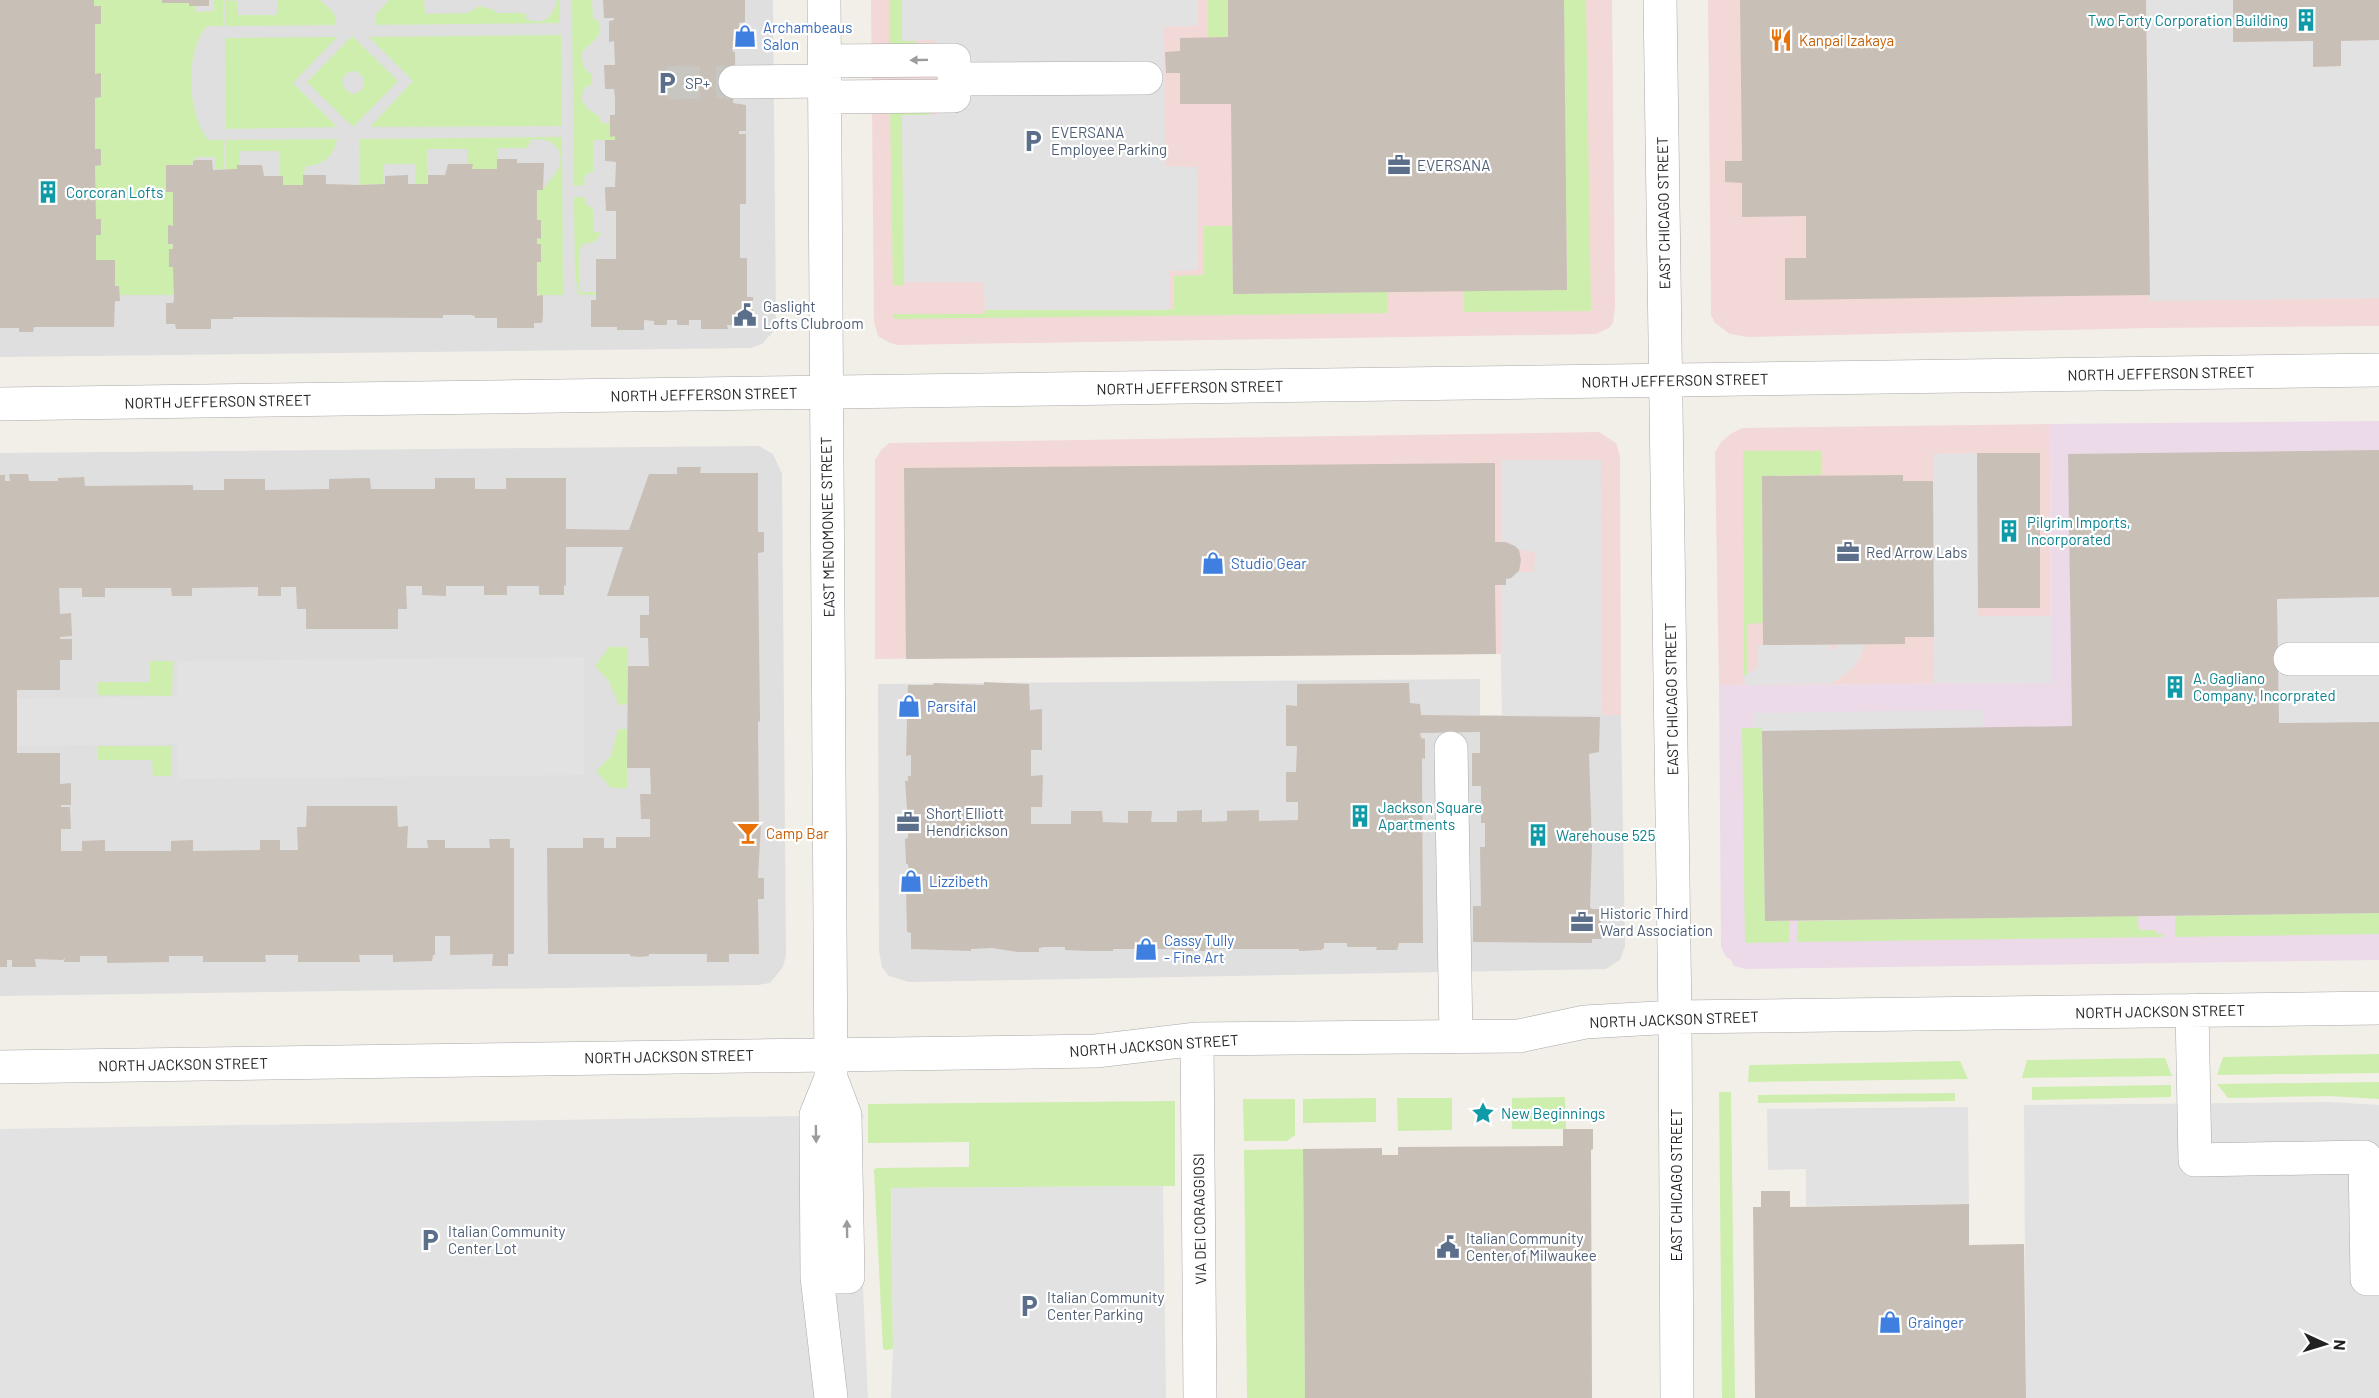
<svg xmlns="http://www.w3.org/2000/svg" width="2379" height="1398" font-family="Barlow,sans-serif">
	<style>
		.residential { fill: #e0dfdf }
		.commercial { fill: #f3d8d8 }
		.industrial { fill: #ecdae9 }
		.grass { fill: #cdeead; fill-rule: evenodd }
		.parking { fill: #e2e2e2 }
		.building { fill: #c8bfb7 }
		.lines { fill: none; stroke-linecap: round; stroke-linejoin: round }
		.minor-tunnel { stroke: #c8c6c0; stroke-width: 33; stroke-dasharray: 33 16; stroke-linecap: butt }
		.minor-casing { stroke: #a9a9a9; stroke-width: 34 }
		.minor { stroke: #fff; stroke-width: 33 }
		.oneway { fill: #9c9c9c }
		.labels { text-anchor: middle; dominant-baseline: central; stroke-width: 4.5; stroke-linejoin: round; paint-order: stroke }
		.culture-label { font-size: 15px; fill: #0d838f; stroke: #fff; text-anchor: start }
		.shop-label { font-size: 15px; fill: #366cbe; stroke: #fff; text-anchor: start }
		.food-label { font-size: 15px; fill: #c56008; stroke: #fff; text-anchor: start }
		.service-label { font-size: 15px; fill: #4e5e75; stroke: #fff; text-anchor: start }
		.street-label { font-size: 15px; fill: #222; stroke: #fff }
	</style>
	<rect width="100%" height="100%" fill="#f2efe8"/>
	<path class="residential" d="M0 0H773L776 322 773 332 762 344 751 348 0 357Z
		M759 446 773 454 782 474 786 955 783 967 770 983 758 985 0 996V453Z
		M1480 679V715H1621L1625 946 1620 960 1606 969 909 982 889 976 882 967 879 951 878 684Z"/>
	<path class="commercial" d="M871 0H1612L1615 307 1613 323 1609 328 1596 334 897 345 888 342 878 336 874 322Z
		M1708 0H2379V326L2150 328 1748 337 1730 334 1715 323 1711 315Z
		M2050 424 2051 683 1719 685 1715 453 1721 442 1732 433 1742 428Z
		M1599 432 1616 443 1620 456 1621 715H1502L1501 654 875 659V460L881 450 889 443Z"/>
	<path class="industrial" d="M2379 421V960L1746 969 1734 966 1730 959 1726 957 1721 947 1719 685 2051 683 2050 424Z"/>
	<path class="grass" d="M94 0H162L163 3H189V6H195V12L214 11V0H223V26H207C184 50 188 116 208 140H224L223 169H216L215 157H196L173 192V226L169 225 173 249 169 250V267H173V295H119V286H115V260H96V235L101 234V219H96L95 166 101 165V149H95V98L101 97V74H95Z
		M225 0 237 1 238 15H277L278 0H320L334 13 336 25 225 26Z
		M389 0H424L425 14 468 13 479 6 494 10 496 13H525L526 19C544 26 553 18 557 0H560V23L376 25V14Z
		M572 0H592L593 19 598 20C604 39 592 40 582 52 581 61 583 71 592 74V84L585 87 581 98 587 108 600 117 601 123H610V136H615V140H593V172L588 173 584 178 585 185 574 186Z
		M889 0H902V40L916 41V48H889Z
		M1208 0H1228V37H1208Z
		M1564 0H1586L1591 311 1464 312V291L1567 290Z
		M561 35 562 126 370 127 413 81 369 37Z
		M352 36 398 81 353 127 307 82ZM354 71C364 73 367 83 361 91L352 94 344 88 342 79 348 72Z
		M337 37 293 83 337 127 226 129 225 38Z
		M890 107 933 112 929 115H902L904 285 893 286Z
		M562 137 563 295H537V262L541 244H537V238H541V221L537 220V190H543C547 182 556 176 559 166 566 147 548 136 531 140L527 148H498L497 169H472V164H467V149H427V184H415V164H384L383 184 360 185 359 139Z
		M337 139C335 156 321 166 305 166L303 185H283V176H280V151H240L239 165H237V169L226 170V140Z
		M574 197H584L587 205 593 209 594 232 602 233 594 242 583 244 579 251V292H596V295L578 294 577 282H575Z
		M1204 226H1232L1233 294 1388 292 1387 313 893 319V314H984L985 310 1174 309V276L1204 275Z
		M1743 451H1822L1821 475 1762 476 1763 623 1747 624V675L1744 676Z
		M609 647H628V704L619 705 609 681 595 666Z
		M150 661H173L172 696 98 695V682H150Z
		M1742 728H1762L1765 921H1789V942L1745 943Z
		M618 729H627V788H611L596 771 611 756Z
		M98 746H172L171 776H153L152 760H98Z
		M2379 913V934L2175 937V916Z
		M2123 916H2137L2139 930H2154L2159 935 2162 933 2163 937 1797 942V921Z
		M2379 1054V1073L2217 1075 2223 1057Z
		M2165 1058 2172 1076 2022 1078 2027 1060Z
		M1960 1061 1968 1079 1748 1082 1749 1066 1751 1065Z
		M2379 1082V1099L2329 1096 2228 1098 2217 1084Z
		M2171 1085V1097L2032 1100V1087Z
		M1719 1092H1731L1735 1398H1722Z
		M1955 1093V1101L1758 1103V1095Z
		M1565 1097 1566 1129H1512V1098Z
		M1376 1098V1122L1303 1123V1099Z
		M1397 1098H1452V1130L1398 1131Z
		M1243 1099H1295V1135L1287 1141H1244Z
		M1175 1101V1186L891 1188 893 1349 886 1350 883 1349 874 1170 876 1168 969 1167V1142L868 1143V1104Z
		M1303 1149 1305 1398H1247L1244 1150Z"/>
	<path class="parking" d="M902 0H1198V26L1164 27 1165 166 1197 167 1198 270 1169 271V310H985L984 282H904L902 115H938V46L934 40 902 41Z
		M2146 0H2233V42L2313 41V67L2341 66V41L2379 40V298L2150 301Z
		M1977 453 1978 616H2051V683H1934L1933 454Z
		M1501 460H1601L1602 715H1502L1501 585H1506V579L1517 572H1534L1535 552 1519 550 1510 543 1501 542Z
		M2379 597V722L2279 723 2277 599Z
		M1837 644H1865L1861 656 1852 669 1832 683 1745 685 1744 676 1757 668V645H1829V649H1836Z
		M584 657V775L178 779 177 744 0 746V699L177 696V661Z
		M1984 710V727L1762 731V728H1753L1754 713Z
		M2330 1102 2379 1105V1398H2026L2024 1105Z
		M1968 1107 1969 1204 1806 1206V1169L1768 1170 1767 1109Z
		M864 1115 856 1136 868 1398H0V1129Z
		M1163 1186 1166 1398H891L893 1349 891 1188Z"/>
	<path class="building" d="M0 0H94V6H101V24H95V74L101 73V97L95 98V149H101V165L95 166 96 219H101V235H96V260H115V286H119L120 301H115L114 327H34L33 332H19V328H0Z
		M162 0H209V6H189V3H162Z
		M603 0H745V22L739 23V26H745V46L732 48 733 52H735L736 98 733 100V103L746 105V131H739V134H746V204H740V258H747V297H753V325H727L728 329H701V320H689V325H677V320H667V325H654V321L644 320V330H617V327H591V300H596V259H616V211H606L605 191V187H615L616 162 605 161V140H615V136L610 137V115H615V99L614 89H605L604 65H615L614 41 609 42V21L614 20V18H604Z
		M1228 0H1564L1567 290 1233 294 1231 104H1180V73H1166L1165 52 1180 51V38L1228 37Z
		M1740 0H2146L2150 295 1785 300V258H1806V216L1742 217V183L1725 182V161H1742Z
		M2233 0H2379V40L2341 41V66L2313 67V41L2233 42Z
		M497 159H517V163H544L543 190H537V220H541V239L537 238V244H541V262H537V296L543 295V316L542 323H534V328H497V318H475V316L471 315H443V318L233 317V319H211V329H176L175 324H166V303H173L174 299 173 267H169V249H173V244H168V225L173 226V192H166V165H193V161L196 160H212L213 170 237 169V165H262L264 176H283V185H303V175H326V184L360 185 385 184V176L408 175V184H428V175H445L448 164H473L472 169H497Z
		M2379 450V597L2277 599 2279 723 2379 722V913L1765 921 1762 731 2072 726 2068 454Z
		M1977 453H2040V608H1978Z
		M1495 463V542H1505L1515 546 1519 550 1521 560 1519 571 1511 578 1506 579V585H1495L1496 654 906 659 904 468Z
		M677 467H701L700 473H758V532H764V552L758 553 760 721 758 722 759 824H761L758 878H764V899H758L759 954H729V962H707V954H649V956L640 957 630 956V954H548L547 848H583V838H604V848H616V837H650V819H641L640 794H651L650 768H627L628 666H649L648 638H640V615H649V596H607L623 547H566V586L564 585V595H539V586H507V595H484V586H446V596L422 595V586H406L407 609H398V629H306V609H297L296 587H281V596H258V587L192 588V596H172L171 588H105V597H82V588H59L60 614 71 613 72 636 60 637V639H72V660H60V690H17V753H60V784L71 783V805H61V807H70L71 829H61V851H82V841L105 840V851H171V841L193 840V851L260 850V840H280V850H298L297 827H306L307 806H397L398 827 408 826 407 848H428L427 840H445V848H490L489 839H510V848H514V954H508V966H492L493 954 450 955V936H435V955H433L432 961 393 962V955H359L360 962H298V955H265L266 962H203V956H169V962L107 963V956H80V962H64L65 957 63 960 35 959 36 967H12V960H7V967H0V475H5V481H10L9 474H28L29 481H58V478L84 477 85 486 193 485V490H224V479H265V490L329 489V479L363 478H370L371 489H435V478H475V489H506V478H566V529L629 530 649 474H677Z
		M1903 475V481H1933L1934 637H1905V644L1763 645 1762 476Z
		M984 682 1029 684 1030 710 1042 709V750H1031V776L1043 775 1042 807H1031V824H1071V811H1102L1103 822 1128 823V811H1152L1151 822H1177V811L1202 810V822L1227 821V811L1259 810V821L1298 820V802H1286V772H1296L1297 746H1286V705L1297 706V684L1409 683 1410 703 1420 704 1421 715 1600 717 1599 752 1589 754 1592 845 1590 907 1592 909H1601L1602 939H1592V943L1473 942V906H1481L1480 847H1485V823H1481V786H1472V753H1480V732L1420 733 1421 738 1425 739V759L1422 758 1423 943H1399L1397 950H1376L1377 947H1347V943H1324V948L1321 950 1299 951V949H1205V951H1173V949H1113V951H1089L1065 950V947H1044L1039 948V952H1018L992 948 971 949V951L911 949V933L907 932 906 890H911V871H909L908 864H906L905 839 908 838V822L905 781H908V776H911V755L906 756 908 685H933L934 683 984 685Z
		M1563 1129H1593V1149L1591 1150 1592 1398H1305L1303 1149 1382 1148V1155H1398V1147L1563 1146Z
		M1761 1191H1790V1207L1969 1204V1245L2024 1244 2026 1398H1755L1753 1207H1761Z"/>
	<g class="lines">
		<path class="minor-tunnel" d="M667 83 735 82"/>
		<g class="minor-casing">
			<path id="minor" d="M1660 0 1675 1017 1677 1398
				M824 61 954 60V96L825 97
				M954 79 1146 78
				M735 82 825 81
				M0 404 2379 370
				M2290 659H2379
				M1451 748 1456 1037
				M2192 1010 2195 1160 2365 1157 2367 1279H2379
				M1197 1039 1200 1398
				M0 1067 1096 1051 1197 1039 1519 1036 1585 1022 1675 1017 2379 1008
				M831 1078 816 1115 817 1277 831 1398
				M817 1277H848L845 1115 831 1078 824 0"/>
		</g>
		<use href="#minor" class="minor"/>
	</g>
	<defs><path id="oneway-solid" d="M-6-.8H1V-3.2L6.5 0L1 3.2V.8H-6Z" transform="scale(1.5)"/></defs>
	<g class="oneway">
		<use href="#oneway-solid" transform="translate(919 60) rotate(179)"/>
		<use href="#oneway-solid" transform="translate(816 1134) rotate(89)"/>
		<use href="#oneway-solid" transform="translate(847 1229) rotate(-91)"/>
	</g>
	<defs>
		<g id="building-bare" transform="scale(1.8)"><path d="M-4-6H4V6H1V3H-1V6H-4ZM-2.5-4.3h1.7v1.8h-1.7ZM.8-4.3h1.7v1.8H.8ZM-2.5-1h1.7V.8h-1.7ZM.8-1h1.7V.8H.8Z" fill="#0f9aa8" stroke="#fff" stroke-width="2.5" paint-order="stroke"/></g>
		<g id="shop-bare" transform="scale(1.8)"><path d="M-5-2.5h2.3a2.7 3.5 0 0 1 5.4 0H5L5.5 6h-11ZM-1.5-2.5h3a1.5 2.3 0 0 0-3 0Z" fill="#3f7fe0" stroke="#fff" stroke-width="2.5" paint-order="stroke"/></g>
		<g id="restaurant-bare" transform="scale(1.8)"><path d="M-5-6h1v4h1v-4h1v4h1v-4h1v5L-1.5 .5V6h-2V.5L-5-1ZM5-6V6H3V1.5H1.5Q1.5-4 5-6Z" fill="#e8710a" stroke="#fff" stroke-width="2.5" paint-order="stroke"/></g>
		<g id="parking-bare" transform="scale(1.8)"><path d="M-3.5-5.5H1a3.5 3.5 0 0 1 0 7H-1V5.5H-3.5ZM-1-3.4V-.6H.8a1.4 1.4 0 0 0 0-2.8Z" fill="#5c6f8a" stroke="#fff" stroke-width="2.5" paint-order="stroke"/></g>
		<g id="office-bare" transform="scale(1.8)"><path d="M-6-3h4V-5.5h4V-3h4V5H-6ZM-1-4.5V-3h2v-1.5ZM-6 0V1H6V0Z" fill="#5c6f8a" stroke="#fff" stroke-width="2.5" paint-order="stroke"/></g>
		<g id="civic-bare" transform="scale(1.8)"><path d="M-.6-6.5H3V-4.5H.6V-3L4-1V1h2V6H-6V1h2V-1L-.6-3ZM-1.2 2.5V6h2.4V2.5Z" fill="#5c6f8a" stroke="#fff" stroke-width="2.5" paint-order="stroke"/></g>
		<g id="bar-bare" transform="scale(1.8)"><path d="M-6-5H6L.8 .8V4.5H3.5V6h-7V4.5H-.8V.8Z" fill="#e8710a" stroke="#fff" stroke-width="2.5" paint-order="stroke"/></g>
		<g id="sight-bare" transform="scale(1.8)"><path d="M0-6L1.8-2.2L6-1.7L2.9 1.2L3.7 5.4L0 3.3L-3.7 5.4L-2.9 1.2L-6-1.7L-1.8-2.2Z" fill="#0f9aa8" stroke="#fff" stroke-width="2.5" paint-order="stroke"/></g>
	</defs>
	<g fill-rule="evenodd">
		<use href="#building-bare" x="2306" y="20"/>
		<use href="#shop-bare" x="745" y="36"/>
		<use href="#restaurant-bare" x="1781" y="40"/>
		<use href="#parking-bare" x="667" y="83"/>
		<use href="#parking-bare" x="1033" y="141"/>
		<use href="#office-bare" x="1399" y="165"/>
		<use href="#building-bare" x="48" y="192"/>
		<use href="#civic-bare" x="745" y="315"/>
		<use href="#building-bare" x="2009" y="531"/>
		<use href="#office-bare" x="1848" y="552"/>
		<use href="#shop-bare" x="1213" y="563"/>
		<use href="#building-bare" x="2175" y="687"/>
		<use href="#shop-bare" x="909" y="706"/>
		<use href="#building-bare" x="1360" y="816"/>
		<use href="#office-bare" x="908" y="822"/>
		<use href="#bar-bare" x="748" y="833"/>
		<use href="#building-bare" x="1538" y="835"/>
		<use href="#shop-bare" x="911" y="881"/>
		<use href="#office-bare" x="1582" y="922"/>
		<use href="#shop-bare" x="1146" y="949"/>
		<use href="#sight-bare" x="1483" y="1113"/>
		<use href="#parking-bare" x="430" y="1240"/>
		<use href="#civic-bare" x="1448" y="1247"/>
		<use href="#parking-bare" x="1029" y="1306"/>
		<use href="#shop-bare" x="1890" y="1322"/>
	</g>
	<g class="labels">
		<g class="culture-label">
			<text x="2288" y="20" text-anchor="end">Two Forty Corporation Building</text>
			<text x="66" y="192">Corcoran Lofts</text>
			<text x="2027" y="522">Pilgrim Imports,<tspan x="2027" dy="17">Incorporated</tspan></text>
			<text x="2193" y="678">A. Gagliano<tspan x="2193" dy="17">Company, Incorprated</tspan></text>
			<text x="1378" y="807">Jackson Square<tspan x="1378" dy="17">Apartments</tspan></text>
			<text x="1556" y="835">Warehouse 525</text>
			<text x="1501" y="1113">New Beginnings</text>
		</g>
		<g class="shop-label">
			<text x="763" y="27">Archambeaus<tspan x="763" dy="17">Salon</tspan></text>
			<text x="1231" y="563">Studio Gear</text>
			<text x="927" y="706">Parsifal</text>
			<text x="929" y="881">Lizzibeth</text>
			<text x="1164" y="940">Cassy Tully<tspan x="1164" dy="17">- Fine Art</tspan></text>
			<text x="1908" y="1322">Grainger</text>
		</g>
		<g class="food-label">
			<text x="1799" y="40">Kanpai Izakaya</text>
			<text x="766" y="833">Camp Bar</text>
		</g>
		<g class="service-label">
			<text x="685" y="83">SP+</text>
			<text x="1051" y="132">EVERSANA<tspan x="1051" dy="17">Employee Parking</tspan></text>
			<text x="1417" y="165">EVERSANA</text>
			<text x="763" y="306">Gaslight<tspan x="763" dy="17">Lofts Clubroom</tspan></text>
			<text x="1866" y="552">Red Arrow Labs</text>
			<text x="926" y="813">Short Elliott<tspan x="926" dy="17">Hendrickson</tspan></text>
			<text x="1600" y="913">Historic Third<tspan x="1600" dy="17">Ward Association</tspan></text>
			<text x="448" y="1231">Italian Community<tspan x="448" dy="17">Center Lot</tspan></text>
			<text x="1466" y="1238">Italian Community<tspan x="1466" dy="17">Center of Milwaukee</tspan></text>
			<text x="1047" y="1297">Italian Community<tspan x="1047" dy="17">Center Parking</tspan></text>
		</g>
		<g class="street-label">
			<text transform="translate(1663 213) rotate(-91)">EAST CHICAGO STREET</text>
			<text transform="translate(2161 373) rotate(-1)">NORTH JEFFERSON STREET</text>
			<text transform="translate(1675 380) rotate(-1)">NORTH JEFFERSON STREET</text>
			<text transform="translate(1190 387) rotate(-1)">NORTH JEFFERSON STREET</text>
			<text transform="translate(704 394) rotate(-1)">NORTH JEFFERSON STREET</text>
			<text transform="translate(218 401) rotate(-1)">NORTH JEFFERSON STREET</text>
			<text transform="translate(827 527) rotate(-91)">EAST MENOMONEE STREET</text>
			<text transform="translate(1671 699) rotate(-91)">EAST CHICAGO STREET</text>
			<text transform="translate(2160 1011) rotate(-1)">NORTH JACKSON STREET</text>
			<text transform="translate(1674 1019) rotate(-2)">NORTH JACKSON STREET</text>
			<text transform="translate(1154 1045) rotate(-4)">NORTH JACKSON STREET</text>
			<text transform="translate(669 1056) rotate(-1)">NORTH JACKSON STREET</text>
			<text transform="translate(183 1064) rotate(-1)">NORTH JACKSON STREET</text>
			<text transform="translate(1676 1185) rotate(-90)">EAST CHICAGO STREET</text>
			<text transform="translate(1199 1219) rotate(-91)">VIA DEI CORAGGIOSI</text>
		</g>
	</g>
	<g transform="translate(2325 1344) rotate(94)" stroke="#ffffff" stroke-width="4.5" paint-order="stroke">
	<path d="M0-4.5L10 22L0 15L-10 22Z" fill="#222222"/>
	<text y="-9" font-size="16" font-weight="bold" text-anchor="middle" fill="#222222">N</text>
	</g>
</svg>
